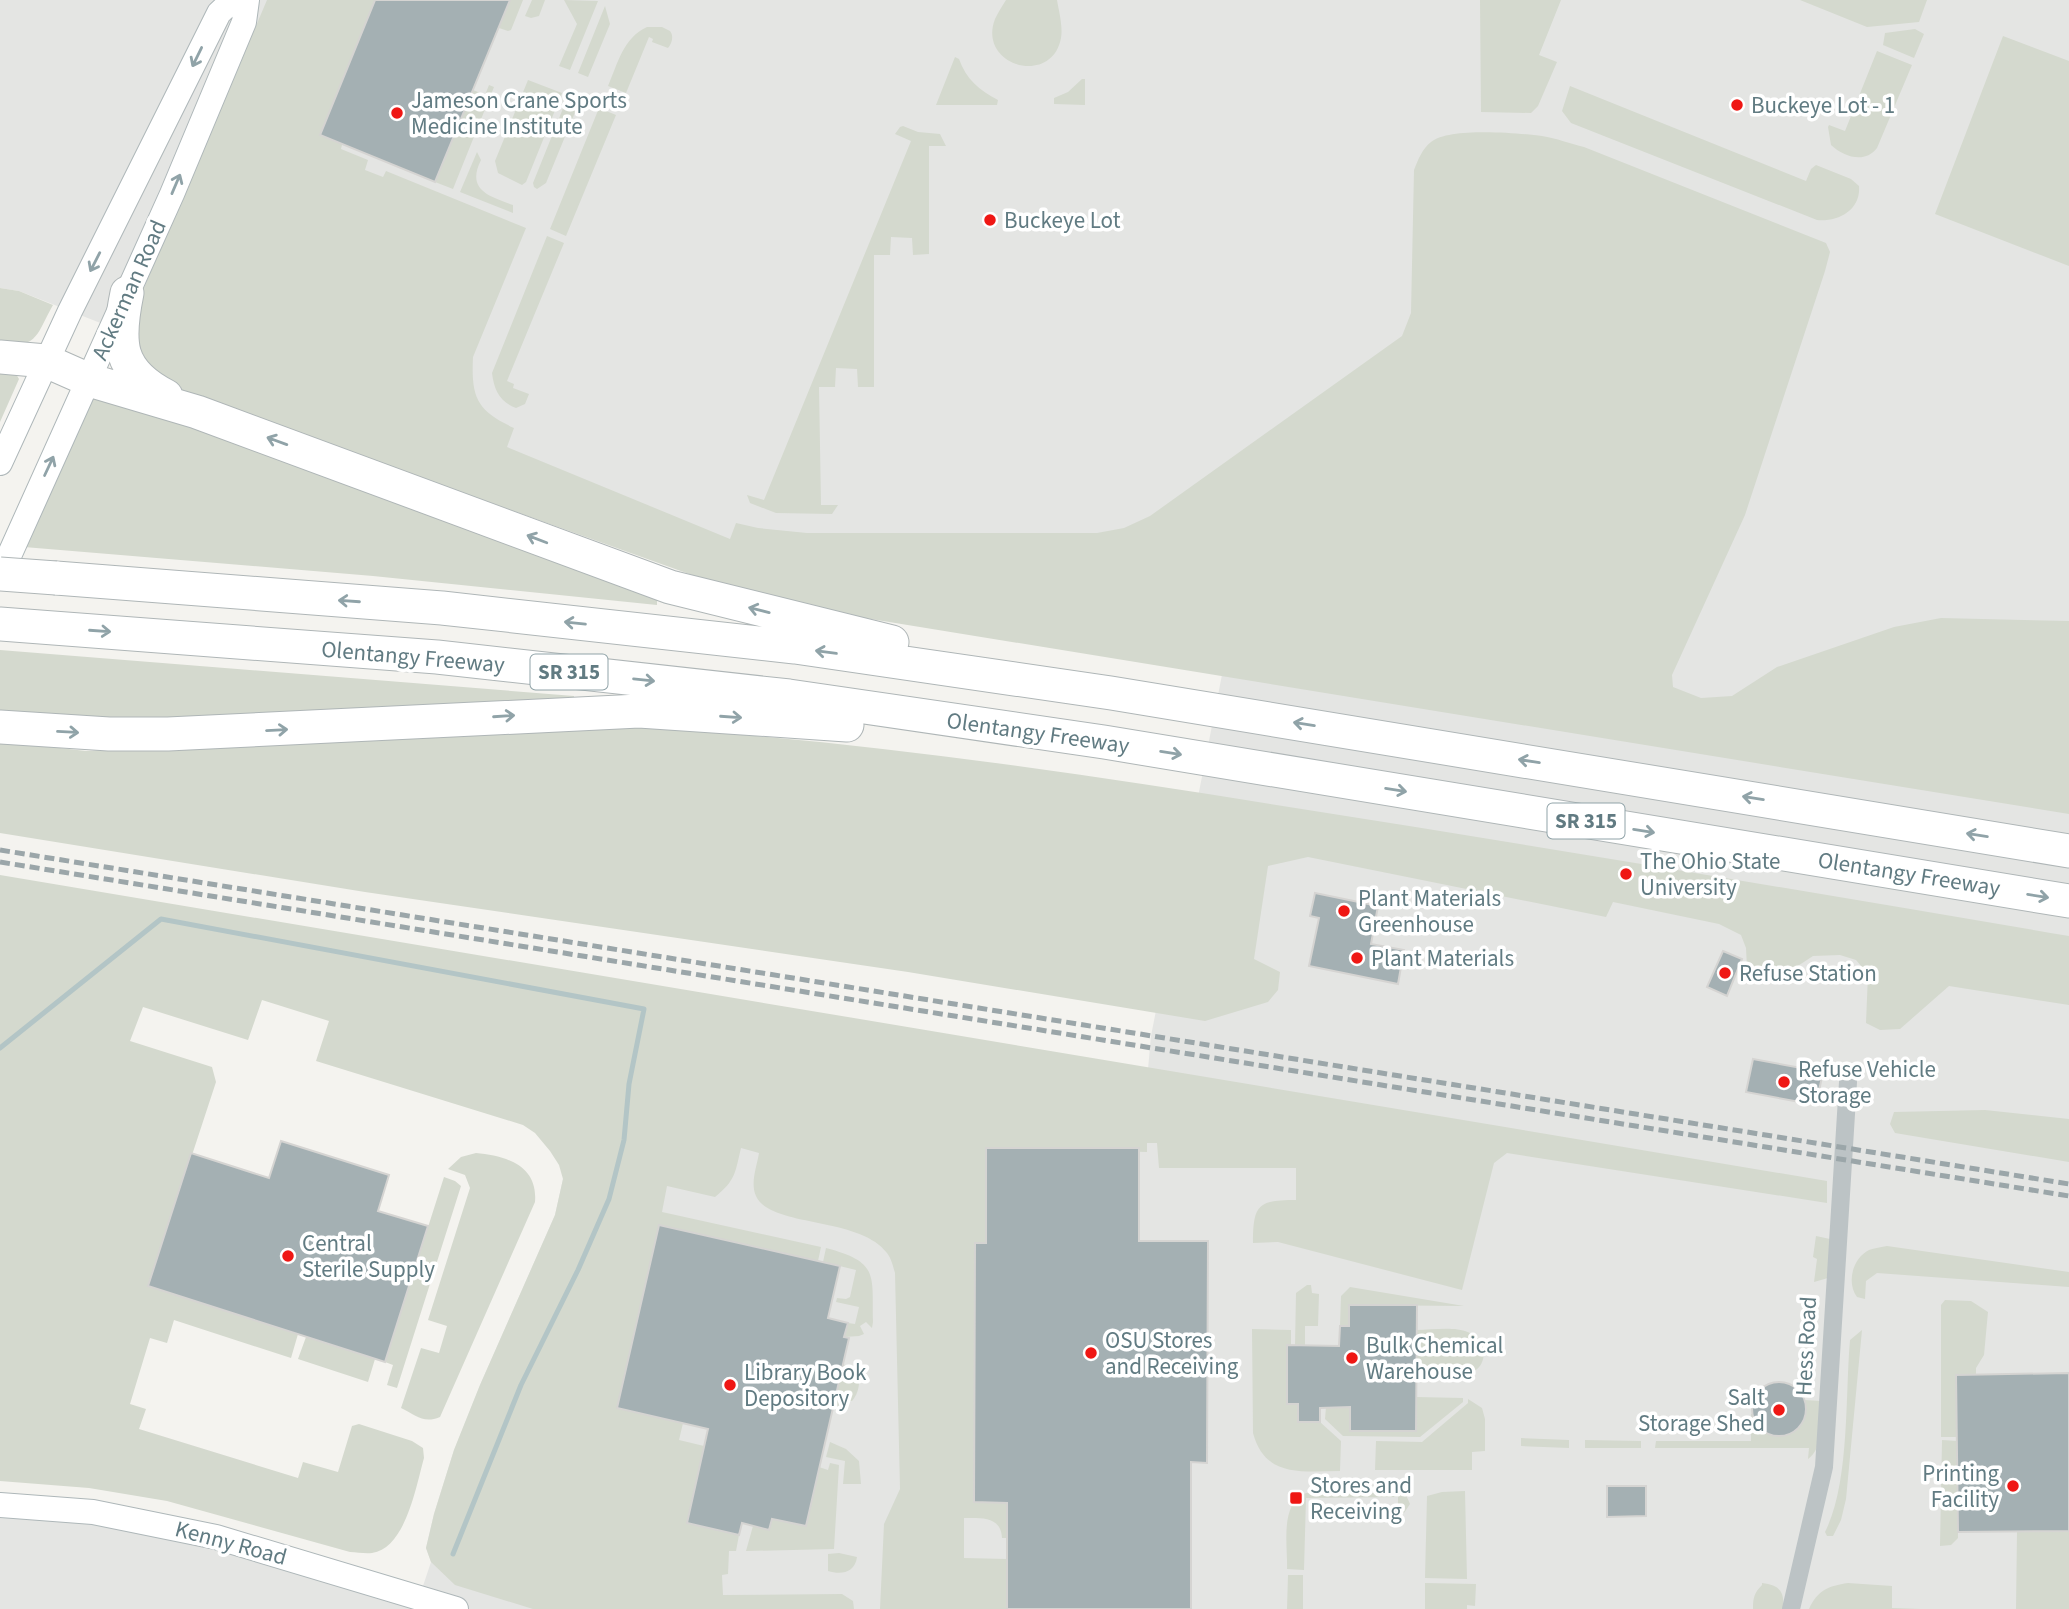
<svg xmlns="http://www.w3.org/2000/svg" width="2069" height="1609" font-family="'Source Sans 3',sans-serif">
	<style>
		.built { fill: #e4e5e3 }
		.green { fill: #d4d9ce }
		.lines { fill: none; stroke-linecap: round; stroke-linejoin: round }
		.stream { stroke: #b3c5c6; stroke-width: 5 }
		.building { fill: #a4b0b3; stroke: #d5d4d2; stroke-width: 2 }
		.secondary-casing { stroke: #aeb7b9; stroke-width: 26 }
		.motorway-casing { stroke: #afb6b7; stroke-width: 35 }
		.minor { stroke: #bcc3c5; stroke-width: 18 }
		.secondary { stroke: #fff; stroke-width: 24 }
		.motorway { stroke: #fff; stroke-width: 33 }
		.rail { stroke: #9ba6a9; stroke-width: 5; stroke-dasharray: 10 5; stroke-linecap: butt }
		.motorway-bridge-casing { stroke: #afb6b7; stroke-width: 35; stroke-linecap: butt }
		.motorway-bridge { stroke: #fff; stroke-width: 33 }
		.oneway { stroke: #90a3a8 }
		.poi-dot { fill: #ef1714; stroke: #fff; stroke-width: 2.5 }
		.labels { text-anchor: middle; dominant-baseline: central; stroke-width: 7; stroke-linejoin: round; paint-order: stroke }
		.shield { fill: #fff; stroke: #90a3a8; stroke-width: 2 }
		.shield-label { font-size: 21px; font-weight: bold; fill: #617b82 }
		.poi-label { font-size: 23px; fill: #617b82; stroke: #fff; text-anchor: start }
		.street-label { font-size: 23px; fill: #617b82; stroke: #fff }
	</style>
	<rect width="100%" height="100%" fill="#f4f3ef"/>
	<path class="built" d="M0 0H2069V1609H0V1505L93 1512 419 1598 431 1562 426 1548 434 1514 454 1450 480 1385 555 1215 563 1179 611 1010 1147 1080 1151 1036 1231 629 748 565 131 335 19 291 0 288Z"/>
	<path class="green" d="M267 0H376L341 149 368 160 365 170 383 177 386 171 526 228 473 357C471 398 477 411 514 428L507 447 730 539 736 523 758 528 807 533H1097L1124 528 1150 516 1402 336 1411 313 1414 170C1418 160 1422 149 1431 142 1449 127 1518 133 1542 136 1556 138 1571 144 1584 147L1826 243 1830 252 1825 271 1745 515 1672 675 1673 687 1701 698 1732 696 1777 667 1894 627 1941 618 2069 621V814L834 613 717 584 160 384 131 335 140 297Z
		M510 0H523L511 30 508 31 499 28Z
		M532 0H545L539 16 531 18 525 16Z
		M564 0 598 1 570 70 559 66 577 24Z
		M1006 0H1057C1059 12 1063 26 1061 38 1052 87 977 66 995 19 998 13 1002 6 1006 0Z
		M1480 0H1561L1539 55 1557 62 1538 106 1531 113 1481 112Z
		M1800 0H1927L1919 22 1867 27Z
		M605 6 610 24 588 77 578 73Z
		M647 27H662L670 31C674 36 672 43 668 48L652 42 653 39 649 37 626 93 608 86C618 63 623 38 647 27Z
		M1915 29 1924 34 1914 58 1883 45 1885 33Z
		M2003 36 2069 61V266L1935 214Z
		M1877 51 1912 65 1877 148C1865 164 1844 157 1831 145L1828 127 1829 125 1845 131Z
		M955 57 959 59C966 79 979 90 998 100L997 105H936Z
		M1082 79H1085V105L1054 104V98L1068 92Z
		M528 80 562 93 526 182 522 185 498 173 495 161Z
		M489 85 494 87 453 189 435 182 473 90 485 95Z
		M1570 86 1806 181 1811 169 1816 165 1851 179 1859 186C1861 210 1838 222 1817 220L1571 123 1562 111Z
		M568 96 580 100 546 183 537 189 534 187 533 183Z
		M599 108 616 115 566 236 550 229Z
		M903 126 918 132 940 134 946 146H929V254L913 255 912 238 891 237 890 255H874V387H858L857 369 836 368 835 387H819L821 505H838L832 514 776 513 750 503 747 495 764 500 911 141 895 134 900 127Z
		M477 152 481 160C466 190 489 196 513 205V213L460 192Z
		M547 236 564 243 507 381 514 384 513 388 529 394 525 404 516 408C500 402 494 390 492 373Z
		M0 288 19 291 53 305C36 335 39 347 0 346Z
		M0 370 16 374 19 379 0 422Z
		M103 391 657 598V605L373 576 24 547 94 395Z
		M0 650 574 696V701L180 723 0 713Z
		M595 725C834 736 1072 772 1308 810 1562 850 1815 893 2069 936V1005L1949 986 1900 1029 1880 1030 1866 1023 1868 974 1856 960 1840 955 1813 956 1784 975 1762 973 1747 968 1746 948 1741 935 1719 924 1613 902 1606 917 1308 857 1268 866 1254 959 1280 972 1278 990 1268 1002 1205 1021 908 972 365 892 0 833V736L42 746 86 751 237 745Z
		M0 875 1827 1181V1203L1507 1153 1494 1163 1462 1290 1278 1242 1253 1243C1253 1205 1258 1200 1296 1200V1168H1159L1157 1143H1147V1152L986 1148V1243L974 1502 1007 1503V1538H1002C1001 1516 981 1518 964 1518V1558L1007 1559V1609H880L884 1524 900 1489 895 1273C893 1266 891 1258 887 1253 859 1216 770 1228 756 1196 750 1183 757 1166 759 1153L741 1148C735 1173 736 1180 715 1197L667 1186 662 1212 821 1247 818 1261 659 1225 617 1407 683 1423 679 1440 704 1446 687 1523 739 1535 736 1551H729L728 1574 722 1575 723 1595 842 1594 853 1601 854 1609H533L455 1585 431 1562 426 1548 434 1514 454 1450 480 1385 555 1215 563 1179 559 1165 550 1151 535 1133 523 1125 316 1061 329 1021 262 1000 248 1040 143 1007 130 1041 212 1067 216 1082 149 1286 298 1334 291 1358 174 1320 167 1343 150 1338 130 1404 146 1409 139 1429 298 1478 303 1462 338 1472 352 1426 359 1424 412 1441 423 1448 424 1458C416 1486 406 1548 372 1553 365 1554 357 1552 350 1552L167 1501 89 1488 0 1481Z
		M1985 1110 2069 1119V1162L1895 1133 1890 1124 1894 1112Z
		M476 1153C506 1156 538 1165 535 1202L440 1417C423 1424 416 1415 401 1408L421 1348 439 1353 447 1326 428 1320 470 1188 465 1175 448 1169 461 1157Z
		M444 1177 455 1181 461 1186 397 1388 387 1385 393 1365 385 1362Z
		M1816 1236 1830 1239 1828 1278 1814 1282 1817 1259 1813 1257Z
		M1887 1246 2069 1272V1287L1877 1273 1866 1281 1865 1299 1857 1297C1846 1282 1853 1258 1869 1250 1874 1248 1882 1247 1887 1246Z
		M826 1248C879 1262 872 1274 873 1322L872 1328 866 1322 860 1326 864 1334 859 1336 844 1337 848 1323 855 1324 859 1307 836 1302 837 1298 846 1299 850 1297 856 1270 823 1262Z
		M1307 1285H1311L1312 1293 1319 1294 1318 1326H1305V1346H1295L1296 1293Z
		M1350 1287 1464 1306 1350 1305 1349 1326H1340L1341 1296Z
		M1945 1300 1971 1301 1988 1312 1984 1355 1976 1368V1374L1956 1375 1957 1437H1941V1305Z
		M1252 1329 1291 1330V1346H1287V1403L1298 1404V1422H1320L1341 1441 1340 1471C1302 1471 1265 1478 1253 1433Z
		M1416 1330C1440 1330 1472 1322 1484 1347 1485 1363 1479 1373 1463 1374V1370H1416Z
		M1862 1330 1846 1499 1841 1520 1833 1536H1827L1825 1532C1850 1483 1845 1396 1850 1340Z
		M306 1337 375 1359 368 1382 298 1359Z
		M843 1364 857 1371C861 1381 859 1393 852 1401H840L838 1407 833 1406Z
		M1416 1397 1463 1398V1402L1420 1437 1343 1436 1325 1419 1326 1407H1350V1431Z
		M1468 1399 1482 1408 1485 1419V1451L1472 1452V1470H1375L1376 1441 1422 1442 1468 1403Z
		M1804 1400 1821 1401C1820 1418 1824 1449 1808 1459L1809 1448H1655L1656 1441H1751V1414H1753C1766 1450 1813 1436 1804 1400Z
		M1521 1438 1569 1440V1448L1521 1446Z
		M1585 1440 1641 1441V1448H1585Z
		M1942 1440 1957 1441 1958 1538 1951 1545 1940 1546Z
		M830 1442 846 1449 859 1461 861 1484H843L845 1461 826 1457Z
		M830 1463 839 1465 834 1549 746 1551 753 1526 769 1529 771 1519 806 1526 819 1467 828 1470Z
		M1465 1491 1467 1579 1425 1578 1427 1496 1442 1492Z
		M1306 1493H1402L1406 1495 1410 1504 1404 1513 1398 1514V1497L1306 1498 1304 1570 1287 1569C1288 1546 1279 1504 1306 1493Z
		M2017 1531H2069V1609H2016Z
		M839 1553 857 1557C855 1573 841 1575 828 1571V1554Z
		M1288 1575H1303V1609H1287Z
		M1425 1583 1476 1584 1475 1606 1467 1605V1609H1425Z
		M1762 1583C1779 1585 1785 1591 1783 1609H1753C1753 1598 1754 1593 1762 1585Z
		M1848 1583 1892 1586V1608L1921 1609H1809C1818 1590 1828 1586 1848 1583Z"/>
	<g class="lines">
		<path class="stream" d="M0 1048 161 919 644 1009 629 1084 624 1140 609 1199 578 1270 521 1385 453 1554"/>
	</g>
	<path class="building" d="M375 0H510L435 182 320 135Z
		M1315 893 1378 906 1371 944 1404 950 1398 984 1309 966 1319 918 1310 916Z
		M1723 951 1742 959 1727 996 1707 987Z
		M1753 1059 1823 1072 1816 1105 1746 1092Z
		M281 1141 389 1175 378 1211 428 1226 385 1362 148 1286 191 1153 269 1178Z
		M986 1148H1139V1241H1208L1207 1463 1191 1462V1609H1007V1503L974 1502 975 1243H986Z
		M659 1225 840 1266 828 1318 848 1323 844 1337 849 1338 806 1526 772 1519 769 1530 742 1523 739 1535 687 1523 708 1429 617 1408Z
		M1349 1305H1417L1416 1431H1350V1407L1320 1408V1422H1298V1404H1287V1345L1339 1346 1340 1326H1349Z
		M2069 1373V1531L1958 1532 1956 1375Z
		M1752 1409a27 27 0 1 1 54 0a27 27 0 1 1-54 0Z
		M1607 1486H1646V1516L1607 1517Z"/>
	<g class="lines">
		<g class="secondary-casing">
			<path id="secondary" d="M0 463 70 311 219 13 233 0
				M0 576 172 194 244 22 247 0
				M0 1505 93 1512 216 1537 456 1609"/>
		</g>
		<g class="motorway-casing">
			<path id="motorway" d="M127 293C117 342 117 371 166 396
				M0 357 46 361 89 380 197 412 670 587 892 642
				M56 578 442 608 795 647 1111 693 2069 851
				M0 624 437 657 789 696 1104 742 2069 901
				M0 727 109 734H168L639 711 847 725"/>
		</g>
		<path class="minor" d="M1791 1609 1824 1467 1848 1082"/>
		<use href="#secondary" class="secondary"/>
		<use href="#motorway" class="motorway"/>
		<path class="rail" d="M0 850 2069 1184
			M0 862 2069 1196"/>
		<g class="motorway-bridge-casing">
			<path id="motorway-bridge" d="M0 574 56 578"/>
		</g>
		<use href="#motorway-bridge" class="motorway-bridge"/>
	</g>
	<defs><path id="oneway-shaft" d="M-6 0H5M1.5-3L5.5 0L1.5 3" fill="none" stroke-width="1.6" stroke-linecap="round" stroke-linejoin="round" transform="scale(1.75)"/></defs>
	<g class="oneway">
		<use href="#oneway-shaft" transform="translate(197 57) rotate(116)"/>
		<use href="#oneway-shaft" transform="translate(176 184) rotate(-67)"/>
		<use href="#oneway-shaft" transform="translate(95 262) rotate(117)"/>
		<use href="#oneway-shaft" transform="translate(277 441) rotate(-160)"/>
		<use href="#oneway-shaft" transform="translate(49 466) rotate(-65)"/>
		<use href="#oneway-shaft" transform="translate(537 539) rotate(-159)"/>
		<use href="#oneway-shaft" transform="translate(349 601) rotate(-176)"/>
		<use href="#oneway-shaft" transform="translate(759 610) rotate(-166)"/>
		<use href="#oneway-shaft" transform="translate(575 623) rotate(-174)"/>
		<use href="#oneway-shaft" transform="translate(100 631) rotate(4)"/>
		<use href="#oneway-shaft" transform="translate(826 652) rotate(-172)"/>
		<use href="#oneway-shaft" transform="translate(644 680) rotate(6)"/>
		<use href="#oneway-shaft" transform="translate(504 716) rotate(-4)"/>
		<use href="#oneway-shaft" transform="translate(731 717) rotate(4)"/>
		<use href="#oneway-shaft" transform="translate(1304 724) rotate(-171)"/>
		<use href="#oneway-shaft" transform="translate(277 730) rotate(-3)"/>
		<use href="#oneway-shaft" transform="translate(68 732) rotate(3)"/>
		<use href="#oneway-shaft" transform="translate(1171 753) rotate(9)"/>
		<use href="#oneway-shaft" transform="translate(1529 761) rotate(-171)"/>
		<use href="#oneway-shaft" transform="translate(1396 790) rotate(9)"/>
		<use href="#oneway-shaft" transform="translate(1753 798) rotate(-171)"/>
		<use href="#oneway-shaft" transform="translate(1644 831) rotate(9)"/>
		<use href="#oneway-shaft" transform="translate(1977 835) rotate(-171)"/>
		<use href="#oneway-shaft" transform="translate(2038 896) rotate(9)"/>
	</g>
	<g class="poi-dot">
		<circle cx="1737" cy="105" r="7"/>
		<circle cx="397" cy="113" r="7"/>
		<circle cx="990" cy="220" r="7"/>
		<circle cx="1626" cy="874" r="7"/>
		<circle cx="1344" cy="911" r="7"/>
		<circle cx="1357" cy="958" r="7"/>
		<circle cx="1725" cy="973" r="7"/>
		<circle cx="1784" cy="1082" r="7"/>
		<circle cx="288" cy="1256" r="7"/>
		<circle cx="1091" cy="1353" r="7"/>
		<circle cx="1352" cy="1358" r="7"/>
		<circle cx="730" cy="1385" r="7"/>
		<circle cx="1779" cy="1410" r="7"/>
		<circle cx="2013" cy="1486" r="7"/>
		<rect x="1289" y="1491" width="14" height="14" rx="3.5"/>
	</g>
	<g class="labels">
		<g class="shield">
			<rect x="530.5" y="654.5" width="77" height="35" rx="5"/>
			<rect x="1547.5" y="803.5" width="77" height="35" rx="5"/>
		</g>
		<g class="shield-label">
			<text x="569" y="672">SR 315</text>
			<text x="1586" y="821">SR 315</text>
		</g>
		<g class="poi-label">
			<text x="411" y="100">Jameson Crane Sports<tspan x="411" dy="26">Medicine Institute</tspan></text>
			<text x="1751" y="105">Buckeye Lot - 1</text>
			<text x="1004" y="220">Buckeye Lot</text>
			<text x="1640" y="861">The Ohio State<tspan x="1640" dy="26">University</tspan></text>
			<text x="1358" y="898">Plant Materials<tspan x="1358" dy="26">Greenhouse</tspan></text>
			<text x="1371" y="958">Plant Materials</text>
			<text x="1739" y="973">Refuse Station</text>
			<text x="1798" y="1069">Refuse Vehicle<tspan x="1798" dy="26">Storage</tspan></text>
			<text x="302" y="1243">Central<tspan x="302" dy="26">Sterile Supply</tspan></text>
			<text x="1105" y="1340">OSU Stores<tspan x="1105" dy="26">and Receiving</tspan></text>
			<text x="1366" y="1345">Bulk Chemical<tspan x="1366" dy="26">Warehouse</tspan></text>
			<text x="744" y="1372">Library Book<tspan x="744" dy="26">Depository</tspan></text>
			<text x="1765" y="1397" text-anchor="end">Salt<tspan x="1765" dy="26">Storage Shed</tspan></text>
			<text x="1999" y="1473" text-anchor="end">Printing<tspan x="1999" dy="26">Facility</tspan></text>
			<text x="1310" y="1485">Stores and<tspan x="1310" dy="26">Receiving</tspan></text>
		</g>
		<g class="street-label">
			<text transform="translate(129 290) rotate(-66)">Ackerman Road</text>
			<text transform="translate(413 657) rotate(5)">Olentangy Freeway</text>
			<text transform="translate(1038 733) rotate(8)">Olentangy Freeway</text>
			<text transform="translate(1909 874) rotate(9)">Olentangy Freeway</text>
			<text transform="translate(1806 1346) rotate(-87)">Hess Road</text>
			<text transform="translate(231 1543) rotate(15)">Kenny Road</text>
		</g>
	</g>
</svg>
